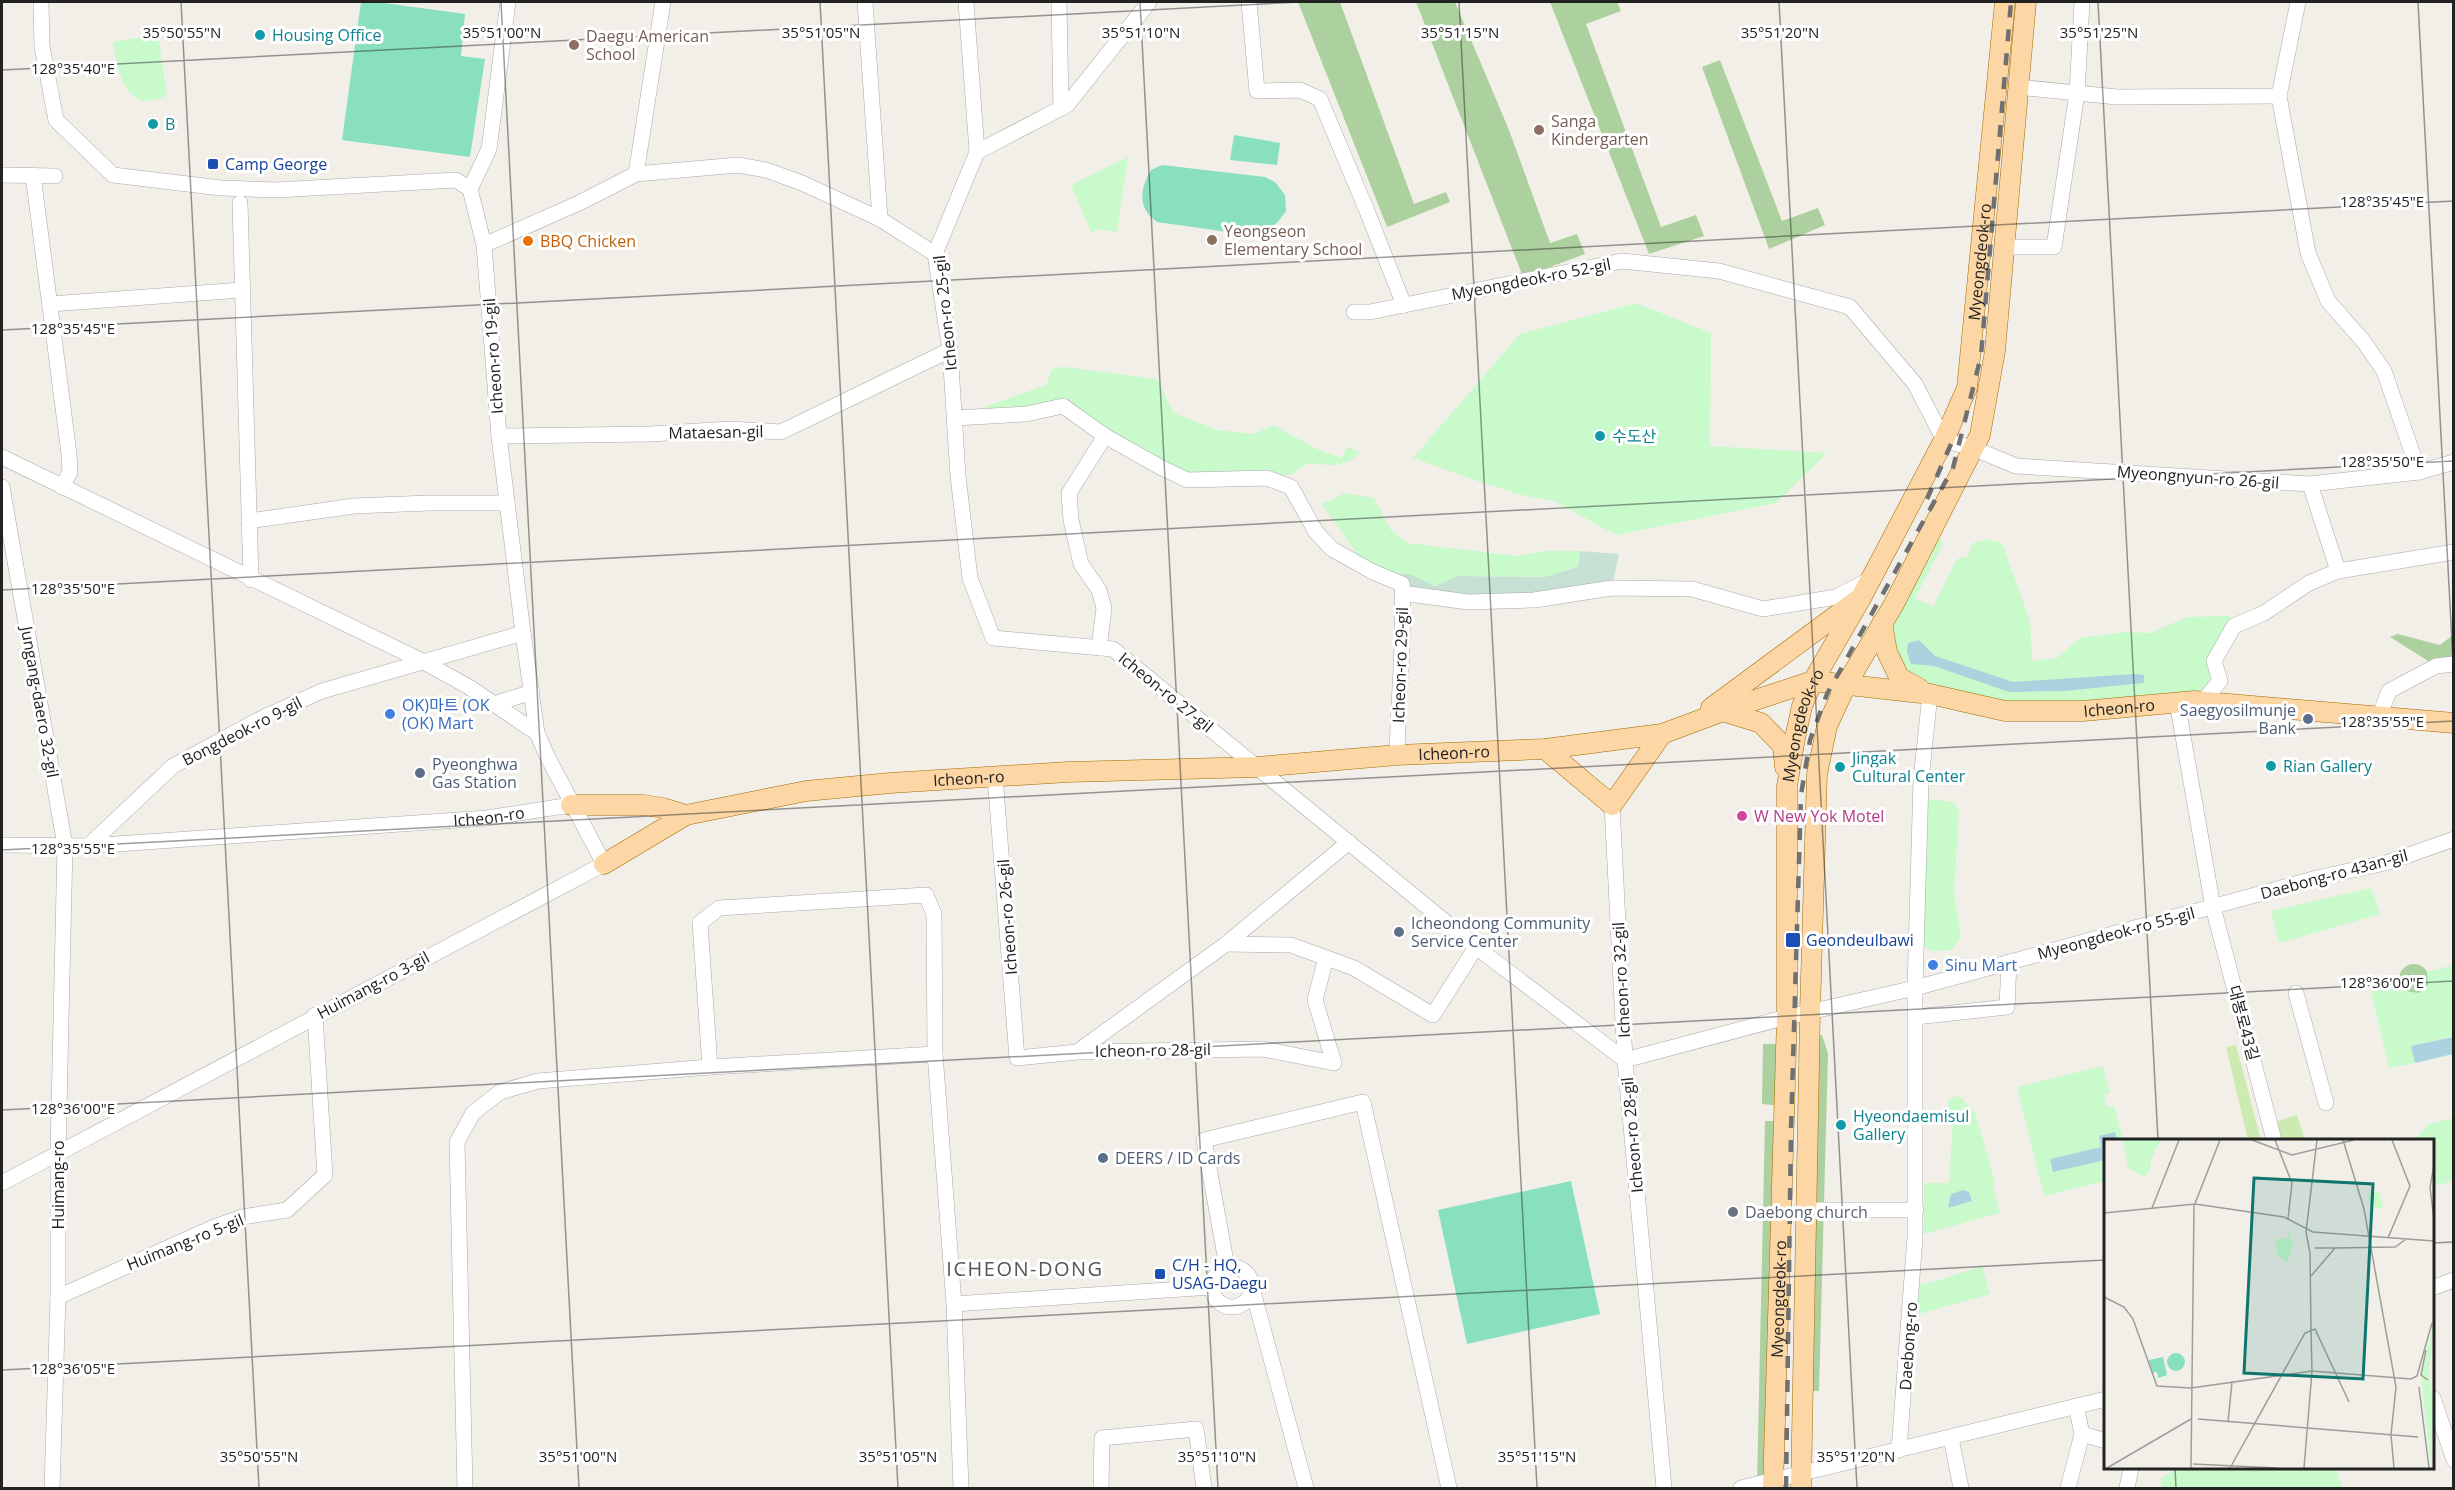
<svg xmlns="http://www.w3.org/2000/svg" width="2455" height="1490" font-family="'Open Sans','Noto Sans KR',sans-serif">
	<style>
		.grass { fill: #cdebb0 }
		.forest { fill: #add19e }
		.wetland { fill: #c6e0d4 }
		.park { fill: #c8facc }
		.pitch { fill: #88e0be }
		.water { fill: #aad3df }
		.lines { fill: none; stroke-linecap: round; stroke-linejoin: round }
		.minor-casing { stroke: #a9a9a9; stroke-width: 16 }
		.major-casing { stroke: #a06b00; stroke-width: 21 }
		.minor { stroke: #fff; stroke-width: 15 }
		.major { stroke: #fcd6a4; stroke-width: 20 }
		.rail { stroke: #707070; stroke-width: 4.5; stroke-dasharray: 12 12; stroke-linecap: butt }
		.ticks { fill: none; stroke: #222; stroke-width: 1.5; stroke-opacity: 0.45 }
		.culture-dot { fill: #0f9aa8; stroke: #fff; stroke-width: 2 }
		.education-dot { fill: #8d6e63; stroke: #fff; stroke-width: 2 }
		.transit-dot { fill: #1a4fb4; stroke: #fff; stroke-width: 2 }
		.food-dot { fill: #e8710a; stroke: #fff; stroke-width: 2 }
		.shop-dot { fill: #3f7fe0; stroke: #fff; stroke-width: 2 }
		.service-dot { fill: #5c6f8a; stroke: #fff; stroke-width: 2 }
		.hotel-dot { fill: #d1479c; stroke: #fff; stroke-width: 2 }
		.worship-dot { fill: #6b7280; stroke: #fff; stroke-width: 2 }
		.labels { text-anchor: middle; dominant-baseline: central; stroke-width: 6; stroke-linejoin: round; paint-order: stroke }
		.culture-label { font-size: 16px; fill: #0d838f; stroke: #fff; text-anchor: start }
		.education-label { font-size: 16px; fill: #785e54; stroke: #fff; text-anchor: start }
		.transit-label { font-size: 16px; fill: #164399; stroke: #fff; text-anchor: start }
		.food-label { font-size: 16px; fill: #c56008; stroke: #fff; text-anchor: start }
		.street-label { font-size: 16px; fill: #222; stroke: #fff }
		.shop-label { font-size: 16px; fill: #366cbe; stroke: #fff; text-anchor: start }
		.service-label { font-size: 16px; fill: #4e5e75; stroke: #fff; text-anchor: start }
		.hotel-label { font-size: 16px; fill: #b23c85; stroke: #fff; text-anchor: start }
		.worship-label { font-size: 16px; fill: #5b616d; stroke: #fff; text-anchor: start }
		.quarter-label { font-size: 20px; letter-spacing: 1.5px; fill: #555; stroke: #fff }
		.inset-road { fill: none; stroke: #9f9d99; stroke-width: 1.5 }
		.view { fill: #0f766e; fill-opacity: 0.15; stroke: #0f766e; stroke-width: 3 }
		.inset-edge { fill: none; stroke: #222; stroke-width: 3 }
		.ticks-label { font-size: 15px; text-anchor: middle; fill: #222; stroke: #fff; stroke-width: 6; stroke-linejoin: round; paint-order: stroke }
	</style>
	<rect width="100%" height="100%" fill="#f2efe9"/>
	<path class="grass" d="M2236 1045 2261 1140H2248L2226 1047Z
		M2297 1115 2305 1140H2277L2272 1123Z"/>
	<path class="forest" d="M1298 2H1340L1414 204 1446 192 1450 202 1387 227Z
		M1416 2H1455L1509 130 1550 243 1577 234 1585 254 1523 277Z
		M1550 2H1617L1621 11 1586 24 1661 227 1696 215 1704 236 1649 254Z
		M1720 60 1782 221 1818 208 1825 225 1769 249 1702 67Z
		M2398 634 2440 645 2453 635V664L2436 666 2390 637Z
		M2399 979a15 15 0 1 1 30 0a15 15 0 1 1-30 0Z
		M1822 1035 1828 1053 1819 1391H1803L1810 1036Z
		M1763 1044H1787L1784 1106 1762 1104Z
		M1765 1121H1784L1773 1480 1757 1484Z"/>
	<path class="wetland" d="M1580 551 1619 554 1612 588 1534 600 1402 593 1373 572 1410 574 1435 586 1457 576 1544 577 1578 567Z"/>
	<path class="park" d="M158 34 167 96C161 97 153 101 147 101 120 99 117 62 113 42Z
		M1128 157 1117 232 1096 229 1092 234 1071 185Z
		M1636 303 1711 333 1710 446 1827 453 1776 503 1616 535 1554 501 1522 495 1483 483 1413 458 1520 334Z
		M1065 367 1157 379 1174 413 1217 430 1254 434 1273 425 1315 448 1342 458 1347 446 1360 453C1342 469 1330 465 1308 463L1293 474 1267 478 1187 480 1063 406 985 416V407L1046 385 1053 368Z
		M1345 493 1374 498 1390 529 1407 543 1519 556 1545 551H1580L1578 567 1544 577 1457 576 1435 586 1410 574 1368 570 1322 504Z
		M1932 529 1943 544 1915 598 1933 607 1957 559 1968 556 1973 543 1988 539 2002 543 2030 621 2032 661 2057 658 2080 638 2124 632 2150 633 2187 617 2230 616 2235 619 2214 661 2220 681 2202 702 2005 711 1899 677 1882 623Z
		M1921 798 1953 802 1959 811 1954 892 1961 937 1952 950 1932 951 1917 942Z
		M2371 888 2380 914 2279 943 2271 911Z
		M2453 965V1036L2412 1046 2415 1063 2389 1068 2370 987 2399 980 2406 991 2418 993 2428 985 2427 972Z
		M2103 1066 2110 1093 2104 1095 2107 1107 2114 1106 2123 1140H2106L2105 1181 2044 1196 2017 1087Z
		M1958 1095 1975 1112 1995 1181 1993 1186 2000 1213 1923 1234 1924 1183H1949L1953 1117 1947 1101Z
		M2453 1118V1181L2433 1186 2432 1140H2414L2429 1124Z
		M1982 1266 1990 1294 1919 1314 1916 1285 1936 1281Z
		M2178 1468H2336L2342 1488H2161V1478Z"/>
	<path class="pitch" d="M361 2H377L465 14 461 56 485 59 470 157 342 140Z
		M1234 135 1280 143 1277 165 1230 160Z
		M1162 165 1265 177 1275 182 1285 195 1286 211 1277 223 1256 236 1157 222C1137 208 1140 189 1151 170Z
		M1571 1181 1600 1314 1467 1344 1438 1210Z"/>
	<path class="water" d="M1919 640 1935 656 2013 682 2135 674 2144 675V683L2064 691 2009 692 1934 666 1911 664 1907 652 1908 643Z
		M2453 1037V1054L2415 1063 2411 1046Z
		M2115 1132 2117 1140H2106L2105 1160 2053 1172 2050 1159 2101 1147 2099 1136Z
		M1963 1190 1969 1192 1972 1201 1948 1208 1951 1194Z"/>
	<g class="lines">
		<g class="minor-casing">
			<g id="minor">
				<path d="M41 2 42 46 56 120 113 175 221 188 276 190 456 180 470 189 484 245 499 436 523 633 537 733"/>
				<path d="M865 2 880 219"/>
				<path d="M966 2 977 152"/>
				<path d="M1059 2 1061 108"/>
				<path d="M1149 2 1067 105 977 152 935 254 950 350 958 476 970 578 993 638 1113 649 1476 947 1625 1060 1664 1488"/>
				<path d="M1249 2 1257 91 1300 90 1320 99 1367 211 1404 305"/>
				<path d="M2298 2 2279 96 2308 253 2328 301 2364 342 2384 371 2419 472"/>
				<path d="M2018 87 2117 97 2279 96"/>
				<path d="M636 174 663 2"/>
				<path d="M2 175 55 176"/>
				<path d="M33 175 69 454 70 472 62 487"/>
				<path d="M470 189 489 149 508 2"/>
				<path d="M240 203 251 580"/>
				<path d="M484 245 579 203 636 174 738 165 766 170 802 183 880 219 935 254"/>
				<path d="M2004 247H2054L2077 93 2082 2"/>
				<path d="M50 304 242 290"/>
				<path d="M1354 312H1370L1622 261 1719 271 1850 307 1915 384 1944 440 1975 449 2016 466 2310 484 2419 472 2454 462"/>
				<path d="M955 418 1026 414 1063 406 1105 436 1160 467 1187 480 1267 478 1291 487 1316 532 1332 549 1373 572 1402 584C1405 641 1398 698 1397 755"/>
				<path d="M499 436 651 434 730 429 781 432 950 350"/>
				<path d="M2 457 422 661 469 687 537 733 547 756 604 864 2 1183"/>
				<path d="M2310 484 2338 571 2454 552"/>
				<path d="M2 487 65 846 58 1153V1297L52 1488"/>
				<path d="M249 521 354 506 429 503H507"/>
				<path d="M1402 593 1468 602 1534 600 1612 588 1692 589 1763 609 1836 597 1869 580"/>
				<path d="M1099 648 1104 608 1099 590 1081 564 1071 520 1069 493 1105 436"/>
				<path d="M2177 702 2213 907 2274 1140"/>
				<path d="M2202 702 2220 681 2214 661 2234 626 2264 613 2309 583 2338 571"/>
				<path d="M494 704 532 692"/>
				<path d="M2379 717 2389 691 2436 666 2454 664"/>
				<path d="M995 776 1017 1058 1077 1052 1226 944 1349 842"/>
				<path d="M1612 805 1625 1060 1787 1017 1915 988 2317 878 2389 862 2454 839"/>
				<path id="s1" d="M2 845 88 846 487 818 571 805"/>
				<path d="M88 846 173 766 266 716 322 691 523 633"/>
				<path d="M1226 944 1291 945 1354 968 1433 1015 1476 947"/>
				<path d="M2296 993 2326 1103"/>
				<path d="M1916 1017 2007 1007 2009 962"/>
				<path d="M1077 1052 1263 1049 1334 1063 1315 1000 1326 958"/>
				<path d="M710 1067 700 923 719 908 926 895 934 914 935 1054 954 1304 961 1488"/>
				<path d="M1807 1210H1916"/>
				<path d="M1227 1267 1204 1140 1363 1102 1449 1488"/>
				<circle cx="1232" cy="1287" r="20"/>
				<path d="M1251 1284 1306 1488"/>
				<path d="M2432 1288 2454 1280"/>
				<path d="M58 1297 214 1227 242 1217 287 1210 325 1175 315 1015"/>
				<path d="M954 1304 1212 1287"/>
				<path d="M2433 1398 2454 1460"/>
				<path d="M2082 1434 2106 1441"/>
				<path d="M1951 1438 1961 1488"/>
				<path d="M1899 1450 1915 1237V988L1921 780 1930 694"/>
				<path d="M465 1488 457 1142 473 1113 500 1092 538 1081 710 1067 935 1054"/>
				<path d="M1101 1488 1102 1438 1196 1429 1204 1488"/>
				<path d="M1741 1488 2106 1399"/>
				<path d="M2068 1488 2082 1434 2076 1406"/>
				<path d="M2127 1488 2131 1468"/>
			</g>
		</g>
		<g class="major-casing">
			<g id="major">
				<path d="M1882 623 1887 652 1899 677 1920 689"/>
				<path d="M1711 708 1856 601"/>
				<path d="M1722 711 1761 723 1783 746 1785 767"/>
				<path d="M1545 749 1612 805 1662 734"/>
				<path id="s2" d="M571 805H644L663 808 686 815 806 791 890 783 1068 772 1257 767 1397 755 1545 749 1662 734 1737 706 1813 681 1930 694 2005 711H2083L2194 701 2454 723"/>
				<path d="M604 864 686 815"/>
				<path id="s3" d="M1773 1488 1787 1017V786L1795 738 1802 706 1813 681 1861 598 1944 440 1967 388 2005 2"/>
				<path d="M1801 1488 1810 1012 1817 774 1827 726 1846 685 1894 604 1980 435 1995 351 2026 2"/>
			</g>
		</g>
		<use href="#minor" class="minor"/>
		<use href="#major" class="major"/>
		<path class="rail" d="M1927 499 1951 444
			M1786 1488 1791 1129 1801 795 1810 740 1827 694 1953 468 1981 356 2011 2"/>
	</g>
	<path class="ticks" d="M181 2 259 1488M501 2 579 1488M820 2 898 1488M1140 2 1218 1488M1459 2 1537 1488M1779 2 1857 1488M2098 2 2158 1140M2418 2 2454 680M2 70 1300 2M2 330 2454 201M2 590 2454 461M2 850 2454 721M2 1110 2454 981M2432 1243 2454 1242M2 1370 2106 1260M2175 1468 2176 1488"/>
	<g class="culture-dot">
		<circle cx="260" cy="35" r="6"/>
		<circle cx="153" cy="124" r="6"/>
		<circle cx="1600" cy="436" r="6"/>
		<circle cx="2271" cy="766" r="6"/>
		<circle cx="1840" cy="767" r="6"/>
		<circle cx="1841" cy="1125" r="6"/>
	</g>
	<g class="education-dot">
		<circle cx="574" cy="45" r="6"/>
		<circle cx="1539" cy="130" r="6"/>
		<circle cx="1212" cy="240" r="6"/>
	</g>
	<g class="transit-dot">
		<rect x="207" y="158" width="12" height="12" rx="3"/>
		<rect x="1785" y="932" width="16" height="16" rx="3"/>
		<rect x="1154" y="1268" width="12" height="12" rx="3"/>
	</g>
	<circle class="food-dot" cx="528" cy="241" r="6"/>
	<g class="shop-dot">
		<circle cx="390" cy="714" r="6"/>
		<circle cx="1933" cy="965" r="6"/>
	</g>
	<g class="service-dot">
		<circle cx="2308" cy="719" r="6"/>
		<circle cx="420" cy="773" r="6"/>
		<circle cx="1399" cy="932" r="6"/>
		<circle cx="1103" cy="1158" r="6"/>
	</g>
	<circle class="hotel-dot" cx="1742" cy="816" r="6"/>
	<circle class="worship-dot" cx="1733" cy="1212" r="6"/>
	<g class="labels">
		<g class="culture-label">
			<text x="272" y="35">Housing Office</text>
			<text x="165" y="124">B</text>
			<text x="1612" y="436">수도산</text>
			<text x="1852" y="758">Jingak<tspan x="1852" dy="18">Cultural Center</tspan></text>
			<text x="2283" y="766">Rian Gallery</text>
			<text x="1853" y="1116">Hyeondaemisul<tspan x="1853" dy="18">Gallery</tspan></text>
		</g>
		<g class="education-label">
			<text x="586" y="36">Daegu American<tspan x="586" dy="18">School</tspan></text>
			<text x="1551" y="121">Sanga<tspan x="1551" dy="18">Kindergarten</tspan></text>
			<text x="1224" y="231">Yeongseon<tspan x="1224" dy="18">Elementary School</tspan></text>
		</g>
		<g class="transit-label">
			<text x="225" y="164">Camp George</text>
			<text x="1806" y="940">Geondeulbawi</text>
			<text x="1172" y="1265">C/H - HQ,<tspan x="1172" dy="18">USAG-Daegu</tspan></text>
		</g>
		<g class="food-label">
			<text x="540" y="241">BBQ Chicken</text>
		</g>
		<g class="street-label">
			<text stroke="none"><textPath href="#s3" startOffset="1269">Myeongdeok-ro</textPath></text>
			<text transform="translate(1531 279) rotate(-11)">Myeongdeok-ro 52-gil</text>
			<text transform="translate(945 313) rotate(-96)">Icheon-ro 25-gil</text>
			<text transform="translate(493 356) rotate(-94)">Icheon-ro 19-gil</text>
			<text transform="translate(716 432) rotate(-1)">Mataesan-gil</text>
			<text transform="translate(2198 477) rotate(4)">Myeongnyun-ro 26-gil</text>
			<text transform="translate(1400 665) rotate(-88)">Icheon-ro 29-gil</text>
			<text transform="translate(1166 692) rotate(39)">Icheon-ro 27-gil</text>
			<text transform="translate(40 702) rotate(80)">Jungang-daero 32-gil</text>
			<text stroke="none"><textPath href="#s2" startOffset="1566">Icheon-ro</textPath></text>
			<text stroke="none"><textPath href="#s3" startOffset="765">Myeongdeok-ro</textPath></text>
			<text transform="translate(242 731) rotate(-27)">Bongdeok-ro 9-gil</text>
			<text stroke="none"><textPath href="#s2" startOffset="888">Icheon-ro</textPath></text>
			<text stroke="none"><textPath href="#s2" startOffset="402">Icheon-ro</textPath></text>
			<text stroke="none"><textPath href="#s1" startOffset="488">Icheon-ro</textPath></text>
			<text transform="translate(2334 874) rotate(-15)">Daebong-ro 43an-gil</text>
			<text transform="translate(1007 917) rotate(-94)">Icheon-ro 26-gil</text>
			<text transform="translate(2116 933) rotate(-15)">Myeongdeok-ro 55-gil</text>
			<text transform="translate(1621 980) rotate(-93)">Icheon-ro 32-gil</text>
			<text transform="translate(373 985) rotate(-28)">Huimang-ro 3-gil</text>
			<text transform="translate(2244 1023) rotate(75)">대봉로43길</text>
			<text transform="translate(1153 1050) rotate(-1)">Icheon-ro 28-gil</text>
			<text transform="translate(1632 1135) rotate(-95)">Icheon-ro 28-gil</text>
			<text transform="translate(58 1185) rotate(-90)">Huimang-ro</text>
			<text transform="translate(185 1242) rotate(-22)">Huimang-ro 5-gil</text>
			<text stroke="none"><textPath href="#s3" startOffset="189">Myeongdeok-ro</textPath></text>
			<text transform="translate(1908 1346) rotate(-86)">Daebong-ro</text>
		</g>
		<g class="shop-label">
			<text x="402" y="705">OK)마트 (OK<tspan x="402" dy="18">(OK) Mart</tspan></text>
			<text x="1945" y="965">Sinu Mart</text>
		</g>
		<g class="service-label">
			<text x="2296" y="710" text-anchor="end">Saegyosilmunje<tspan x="2296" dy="18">Bank</tspan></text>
			<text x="432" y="764">Pyeonghwa<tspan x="432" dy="18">Gas Station</tspan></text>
			<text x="1411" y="923">Icheondong Community<tspan x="1411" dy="18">Service Center</tspan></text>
			<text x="1115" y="1158">DEERS / ID Cards</text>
		</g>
		<g class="hotel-label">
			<text x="1754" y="816">W New Yok Motel</text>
		</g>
		<g class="worship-label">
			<text x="1745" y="1212">Daebong church</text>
		</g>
		<g class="quarter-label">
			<text x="1025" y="1268">ICHEON-DONG</text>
		</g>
	</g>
	<g transform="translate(2104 1139)">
		<rect width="330" height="330" fill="#f2efe9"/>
		<path d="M19 1H57L47 20 46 32 40 38 24 29ZM275 52 277 59 280 70 267 68 263 56ZM184 91 189 108 183 124 173 115 171 105 174 99 183 100ZM330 182 325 234 330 265 327 329 317 236Z" fill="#c8facc"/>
		<path d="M63 223a9 9 0 1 1 18 0a9 9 0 1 1-18 0ZM59 218 63 236 54 239 53 233 48 234 45 221Z" fill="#88e0be"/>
		<path class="inset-road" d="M148 1 188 16 250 1M171 1 188 44 184 80M239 1 260 70 292 248 287 296 290 329M330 26 326 48 330 80M48 69 75 1M0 74 91 65 180 78 209 93 330 102M284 99 306 47 288 1M211 109H230M207 137 231 109 291 108 301 101M0 158 20 168 29 180 53 247 87 249 208 232 307 240M207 192 206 114 202 93 213 1M322 211 317 236 324 241M307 240 313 237 328 184M315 248 325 329M94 280 314 298M124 283 128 243M89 325 173 329M3 329 87 280M87 329 90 67 116 1M126 329 201 194 211 190 245 263M200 329 208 232 207 192"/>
		<path class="view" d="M150 39 269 45 259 240 140 234Z"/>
		<rect width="330" height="330" class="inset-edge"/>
	</g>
	<g class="ticks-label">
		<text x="821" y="38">35°51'05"N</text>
		<text x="1780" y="38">35°51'20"N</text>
		<text x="2099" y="38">35°51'25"N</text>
		<text x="182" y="38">35°50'55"N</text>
		<text x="502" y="38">35°51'00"N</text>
		<text x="1141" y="38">35°51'10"N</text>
		<text x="1460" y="38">35°51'15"N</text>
		<text x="73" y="74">128°35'40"E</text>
		<text x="2382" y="207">128°35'45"E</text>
		<text x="73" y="334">128°35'45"E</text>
		<text x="2382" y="467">128°35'50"E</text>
		<text x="73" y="594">128°35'50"E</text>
		<text x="2382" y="727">128°35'55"E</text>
		<text x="73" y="854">128°35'55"E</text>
		<text x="2382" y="988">128°36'00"E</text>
		<text x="73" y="1114">128°36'00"E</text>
		<text x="73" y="1374">128°36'05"E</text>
		<text x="259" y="1462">35°50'55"N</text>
		<text x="578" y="1462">35°51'00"N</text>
		<text x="898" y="1462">35°51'05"N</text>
		<text x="1217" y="1462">35°51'10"N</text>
		<text x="1537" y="1462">35°51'15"N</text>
		<text x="1856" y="1462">35°51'20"N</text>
	</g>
	<rect width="2455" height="1490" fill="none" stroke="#222222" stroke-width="6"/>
</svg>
